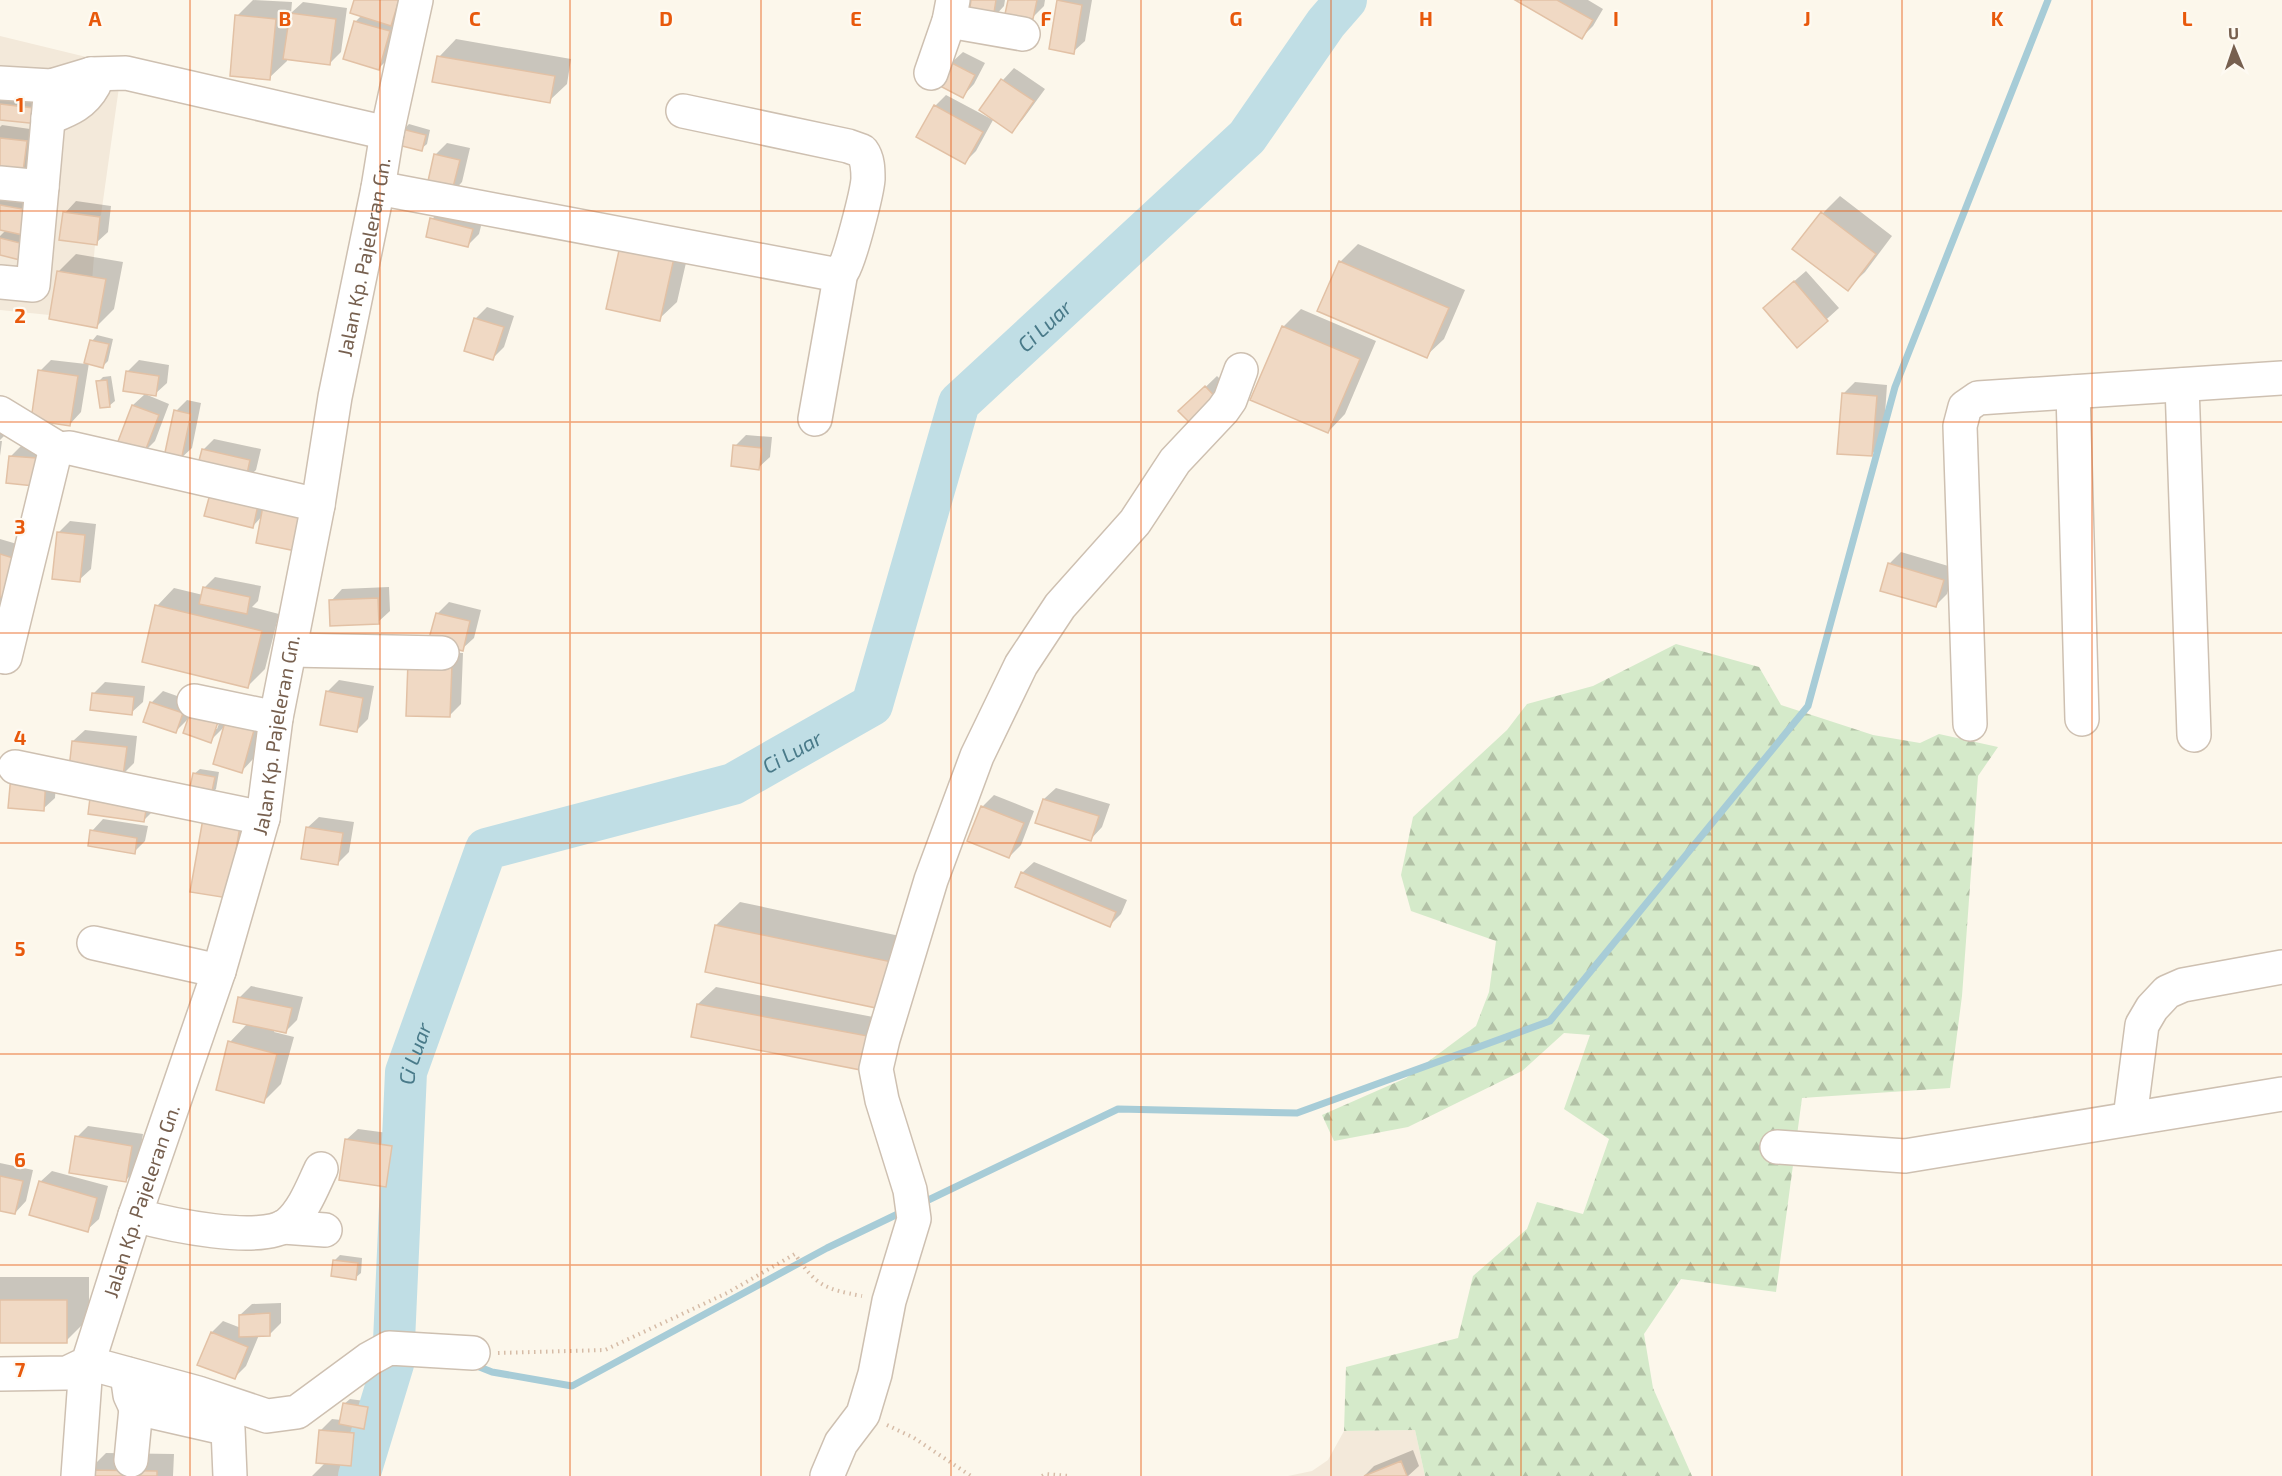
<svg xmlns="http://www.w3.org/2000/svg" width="2282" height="1476" font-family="'Exo 2',sans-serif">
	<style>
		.residential { fill: #f3e9da }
		.forest { fill: url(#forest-firs) }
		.shadow { fill: #0003; fill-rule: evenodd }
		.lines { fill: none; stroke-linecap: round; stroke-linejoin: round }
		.stream { stroke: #a7ccd7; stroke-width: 7 }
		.river { stroke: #c0dee5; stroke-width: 42 }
		.building { fill: #f0d9c4; stroke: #e2c1a5; stroke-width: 1.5 }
		.minor-casing { stroke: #cec0b1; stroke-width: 36 }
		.path { stroke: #d6bca7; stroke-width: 4; stroke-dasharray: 1.5 4.5; stroke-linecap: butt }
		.minor { stroke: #fff; stroke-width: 33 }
		.grid { fill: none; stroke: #e8590c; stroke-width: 1.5; stroke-opacity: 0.55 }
		.labels { text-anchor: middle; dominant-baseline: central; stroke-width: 4.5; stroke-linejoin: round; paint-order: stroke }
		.street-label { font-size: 20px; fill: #77604f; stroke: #fefaf2 }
		.water-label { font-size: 21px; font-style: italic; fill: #497a89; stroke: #fefaf2 }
		.grid-label { font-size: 20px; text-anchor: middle; font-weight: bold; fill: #e8590c; stroke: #fefaf2; stroke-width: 4.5; stroke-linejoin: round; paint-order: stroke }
	</style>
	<defs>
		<pattern id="forest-firs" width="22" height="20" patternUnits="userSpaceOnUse" patternTransform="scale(1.5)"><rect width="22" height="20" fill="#d5eaca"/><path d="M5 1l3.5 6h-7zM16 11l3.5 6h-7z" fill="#b2c1a6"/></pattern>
	</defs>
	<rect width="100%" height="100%" fill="#fcf7eb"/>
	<path class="residential" d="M0 36 111 63 119 87 101 215 97 219 89 319 0 310Z
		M1415 1430 1425 1476H1288L1312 1471 1328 1460 1344 1431Z"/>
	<path class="forest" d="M1676 644 1759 667 1781 705 1873 735 1920 743 1939 734 1998 747 1978 776 1962 996 1950 1088 1802 1098 1776 1292 1681 1279 1644 1334 1653 1388 1692 1476H1425L1415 1430 1344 1431 1346 1367 1458 1338 1473 1276 1527 1229 1537 1202 1583 1214 1609 1139 1564 1109 1590 1035 1564 1033 1522 1071 1408 1127 1334 1141 1322 1115 1406 1078 1476 1026 1489 992 1496 941 1411 911 1401 875 1413 817 1507 730 1527 704 1593 686Z"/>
	<path class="shadow" d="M253 0 292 2 291 13 303 2 347 8 341 52 329 64 287 58V61L269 78 237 16Z
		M356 0H406L390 57 379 68 355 22 362 15Z
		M973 0H1005L1004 6 993 18Z
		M1010 0H1045L1044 6 1032 18Z
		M1060 0H1092L1085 41 1073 52Z
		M1518 0H1588L1603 9 1593 26 1582 37Z
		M456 39 571 59 567 84 549 101 439 57Z
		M963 52 985 63 974 84 963 96 951 63Z
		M1014 68 1045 89 1023 119 1012 131 982 109 1003 80Z
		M0 94 52 98 50 111 0 118Z
		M946 95 993 120 976 151 965 162 935 106Z
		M409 124 430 130 427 144 421 149 403 130Z
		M2 125 37 130 33 166 21 178 0 175V127Z
		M447 143 470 148 462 182 451 194 435 155Z
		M0 191 38 199 42 235 0 254V236L6 230 0 228Z
		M1840 196 1892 236 1865 272 1847 289 1795 249 1823 213Z
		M76 201 111 206 108 232 96 243 65 213Z
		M443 208 483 218 479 234 468 245 432 219Z
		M691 241 677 302 659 319 608 308Z
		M1358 244 1465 290 1444 339 1426 356 1319 310 1341 261Z
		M76 254 123 262 114 309 97 326 51 318 59 271Z
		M1806 271 1839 308 1797 346 1776 297Z
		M487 307 514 316 504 347 493 358 466 350 476 318Z
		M1301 309 1376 341 1345 414 1328 432 1283 327Z
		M97 335 113 339 108 361 103 366 89 363 81 412 70 424 40 371 51 360 86 364 92 341Z
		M139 360 169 365 167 383 155 394 127 372Z
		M111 376 115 401 109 406 98 382 103 377Z
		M1217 376 1233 392 1192 400Z
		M1855 382 1887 385 1883 443 1871 455 1843 394Z
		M145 394 169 404 155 441 144 452 133 405Z
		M187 400 201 403 192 448 180 459 176 411Z
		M0 408 10 430 0 440Z
		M746 435 772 437 770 457 758 468 735 446Z
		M214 439 261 449 256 470 244 481 203 450Z
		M0 441H2L0 456Z
		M22 445 48 447 33 484 11 456Z
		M222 483 312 539 263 515 253 526Z
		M70 521 96 524 91 569 79 580 59 532Z
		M0 539 34 549 0 650Z
		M1901 552 1955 568 1947 594 1936 605 1889 564Z
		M215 577 261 586 258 601 252 607 279 614 265 669 248 686 157 606 174 588 203 595 204 588Z
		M389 587 390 611 378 622 331 601 342 589Z
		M449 602 481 610 474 638 462 649 438 613Z
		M421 651 463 653 461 704 449 716Z
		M339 680 374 686 368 719 356 731 327 692Z
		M105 682 145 686 143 702 131 713 93 694Z
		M163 691 194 702 266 712 253 759 242 771 225 726 210 741 190 717 176 731 151 703ZM223 713 217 729H214Z
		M85 730 137 736 134 763 123 774 73 741Z
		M57 767 55 798 43 809 10 807Z
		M200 769 219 772 216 789 211 794 194 774Z
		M1056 788 1110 804 1102 827 1091 839 1037 822 1044 799Z
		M994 795 1034 811 1021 845 1009 857 969 841 982 807Z
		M257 803 227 897 192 891Z
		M155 809 144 820 89 812Z
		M319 817 354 822 349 852 338 863 307 828Z
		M103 819 148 826 145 841 134 852 92 831Z
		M1034 862 1127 900 1121 914 1110 925 1022 873Z
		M740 902 914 939 881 1008 716 925Z
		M251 986 303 997 297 1020 286 1031 275 1029 274 1032 294 1037 281 1084 264 1101 230 1042 248 1023 239 998Z
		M716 987 889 1020 883 1052 698 1004Z
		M88 1126 143 1134 137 1169 126 1180 77 1137Z
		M358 1129 403 1135 397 1174 386 1185 346 1140Z
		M0 1163 33 1170 26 1201 15 1213 0 1210Z
		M52 1171 108 1186 99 1219 87 1230 40 1182Z
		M340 1255 362 1258 361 1273 355 1278 335 1260Z
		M0 1277H89V1318L66 1341H0Z
		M281 1303V1323L270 1334 259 1335 246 1366 234 1378 212 1332 223 1321 241 1328 240 1315 252 1304Z
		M350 1399 372 1402 369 1422 365 1426 362 1453 349 1466 354 1467 353 1476H312L326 1462 320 1431 332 1419 341 1420 344 1404Z
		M1413 1450 1419 1466 1408 1476H1364L1374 1466Z
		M106 1453 174 1454 173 1476H88L89 1470Z"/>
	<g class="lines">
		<path class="stream" d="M920 1204 1118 1109 1297 1113 1550 1021 1808 706 1895 387 2048 0
			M472 1364 492 1372 572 1386 827 1248 904 1211"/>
		<path class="river" id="s1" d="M359 1476 393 1364 406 1072 486 849 733 784 872 705 959 403 1247 137 1326 23 1346 0"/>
	</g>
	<path class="building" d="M354 0H399L391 26 350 13Z
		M971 0H996L993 19 969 15Z
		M1008 0H1037L1033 19 1005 14Z
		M1057 0 1082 5 1074 54 1049 49Z
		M1515 0H1557L1593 20 1582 39Z
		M290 13 336 19 330 65 283 59Z
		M235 15 276 19 270 80 230 76Z
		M354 21 390 31 379 70 343 59Z
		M437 56 555 76 550 103 432 82Z
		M950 62 975 75 963 98 938 85Z
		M1001 79 1034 101 1012 133 979 110Z
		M0 104 42 109 39 124 0 120Z
		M934 105 983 132 965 164 916 137Z
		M402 129 426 135 422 151 398 145Z
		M0 138 27 141 22 179 0 176Z
		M434 154 460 160 451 195 426 190Z
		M0 205 28 210 23 235 0 230Z
		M63 212 100 217 97 245 59 240Z
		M1821 212 1876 254 1848 291 1792 249Z
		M430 218 473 229 468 247 426 237Z
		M0 238 32 246 28 262 0 255Z
		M620 246 674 258 660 321 606 309Z
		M1339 261 1449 308 1427 358 1317 311Z
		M57 271 106 279 97 328 49 319Z
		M1794 281 1828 321 1797 348 1763 308Z
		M474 318 504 327 493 360 464 351Z
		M1282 326 1360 359 1328 433 1250 400Z
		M90 340 109 344 103 368 84 363Z
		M38 370 78 376 70 426 31 420Z
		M126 371 159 376 156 396 123 391Z
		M107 380 110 407 100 408 96 381Z
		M1205 386 1223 405 1197 430 1178 411Z
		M1842 393 1877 396 1872 456 1837 454Z
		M132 405 159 415 144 454 117 444Z
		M174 410 191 414 181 461 164 457Z
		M733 445 762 448 759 470 731 466Z
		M202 449 250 460 245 483 196 472Z
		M9 456 37 458 34 486 6 483Z
		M210 494 258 505 253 528 204 516Z
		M263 506 308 515 301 552 256 543Z
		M57 532 85 535 80 582 52 579Z
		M0 554 23 561 11 601 0 597Z
		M1888 563 1944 580 1936 607 1880 591Z
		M203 587 250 597 247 614 199 604Z
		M378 598 379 624 330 626 329 600Z
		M155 605 262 631 248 688 142 662Z
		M436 613 470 621 463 651 428 642Z
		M408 662 452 664 450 717 406 716Z
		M326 691 363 698 357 732 320 725Z
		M92 693 134 697 132 715 90 710Z
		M150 702 183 713 176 733 143 722Z
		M191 710 219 719 211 743 183 733Z
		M227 715 256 723 242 773 213 764Z
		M72 741 127 747 123 776 69 769Z
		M193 773 215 777 211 796 189 792Z
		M11 775 46 778 44 811 8 808Z
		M91 790 148 798 144 822 88 814Z
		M1043 799 1099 816 1091 841 1035 823Z
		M981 806 1024 823 1009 858 967 841Z
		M204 813 241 820 228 898 190 892Z
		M306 827 343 833 338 865 301 859Z
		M90 830 137 838 135 854 88 846Z
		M1021 872 1116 912 1110 927 1015 887Z
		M715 925 892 962 881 1009 705 972Z
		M238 997 292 1008 286 1033 233 1022Z
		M697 1004 873 1037 866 1071 691 1037Z
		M228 1041 277 1054 264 1103 216 1090Z
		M75 1136 132 1146 126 1182 69 1173Z
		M345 1139 392 1146 386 1187 339 1180Z
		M0 1176 23 1181 15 1214 0 1211Z
		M39 1181 97 1198 88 1232 29 1215Z
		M333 1260 358 1263 356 1280 331 1276Z
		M0 1300H67V1343H0Z
		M270 1313V1336L239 1337V1315Z
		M211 1332 248 1347 235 1379 197 1365Z
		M343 1403 368 1407 364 1429 339 1424Z
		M319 1430 354 1433 351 1466 316 1463Z
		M1401 1461 1407 1476H1364Z
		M87 1470 157 1471V1476H87Z"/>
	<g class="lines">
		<g class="minor-casing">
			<g id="minor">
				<path d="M949 21 1023 34"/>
				<path d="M931 73 949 21 953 0"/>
				<path d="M0 83 51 86 91 74 126 73 387 133"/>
				<path d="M48 118C68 110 83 105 94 85L91 74"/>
				<path d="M0 183 42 187 51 86"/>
				<path d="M378 188 833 274 843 270C850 259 867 193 868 179 868 169 868 159 862 151L848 146 683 111"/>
				<path d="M0 282 33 285 42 187"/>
				<path d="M2182 385 2194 735"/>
				<path d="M2073 392 2082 719"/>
				<path d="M0 413 59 449"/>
				<path d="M815 419 841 272"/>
				<path d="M290 650 442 653"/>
				<path d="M5 657 54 456 59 449 70 448 318 505"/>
				<path d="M194 701 276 718"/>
				<path d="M1970 724 1960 426 1965 407 1978 398 2282 378"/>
				<path d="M15 767 263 818"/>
				<path d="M94 943 219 971"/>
				<path d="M2130 1118 2142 1025 2152 1008 2167 992 2183 985 2282 967"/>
				<path d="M1777 1147 1905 1156 2282 1094"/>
				<path d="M135 1215C167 1224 261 1245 288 1224 304 1210 312 1188 321 1169"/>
				<path d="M283 1227 325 1230"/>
				<path d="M88 1363 198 1393 267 1416 297 1412 369 1359 389 1348 473 1353"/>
				<path id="s2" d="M0 1374 67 1373 88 1363 135 1215 219 971 263 818 276 718 318 505 335 397 378 188 387 133 416 0"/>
				<path d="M127 1374 130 1395 136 1408 228 1429 230 1476"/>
				<path d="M131 1460 136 1408"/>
				<path d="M78 1476 86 1365"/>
				<path d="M827 1476 841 1443 863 1414 875 1374 889 1301 914 1219 910 1190 882 1100 876 1069 883 1039 931 880 977 756 1021 665 1060 606 1135 522 1175 461 1223 410 1230 400 1241 370"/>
			</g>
		</g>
		<path class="path" d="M498 1353 605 1350 727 1293 795 1254C816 1286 825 1289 862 1296
			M887 1425 914 1438 971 1476
			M1042 1476 1046 1474 1070 1476"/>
		<use href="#minor" class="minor"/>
	</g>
	<path class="grid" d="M190 0V1476M380 0V1476M570 0V1476M761 0V1476M951 0V1476M1141 0V1476M1331 0V1476M1521 0V1476M1712 0V1476M1902 0V1476M2092 0V1476M0 211H2282M0 422H2282M0 633H2282M0 843H2282M0 1054H2282M0 1265H2282"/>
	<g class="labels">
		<g class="street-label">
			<text stroke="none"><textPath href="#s2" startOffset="1233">Jalan Kp. Pajeleran Gn.</textPath></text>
			<text stroke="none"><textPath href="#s2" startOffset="747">Jalan Kp. Pajeleran Gn.</textPath></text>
			<text stroke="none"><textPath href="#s2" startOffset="261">Jalan Kp. Pajeleran Gn.</textPath></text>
		</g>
		<g class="water-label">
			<text stroke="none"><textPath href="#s1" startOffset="1491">Ci Luar</textPath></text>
			<text stroke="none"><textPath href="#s1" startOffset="969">Ci Luar</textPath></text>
			<text stroke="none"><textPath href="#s1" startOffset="429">Ci Luar</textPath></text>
		</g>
	</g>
	<g class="grid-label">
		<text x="95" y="26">A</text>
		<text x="285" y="26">B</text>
		<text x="475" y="26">C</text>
		<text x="666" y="26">D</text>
		<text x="856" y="26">E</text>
		<text x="1046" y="26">F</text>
		<text x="1236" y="26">G</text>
		<text x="1426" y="26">H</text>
		<text x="1616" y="26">I</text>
		<text x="1807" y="26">J</text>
		<text x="1997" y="26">K</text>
		<text x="2187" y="26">L</text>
		<text x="20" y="112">1</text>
		<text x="20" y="323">2</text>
		<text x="20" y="534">3</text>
		<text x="20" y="745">4</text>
		<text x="20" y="956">5</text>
		<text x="20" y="1167">6</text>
		<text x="20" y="1377">7</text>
	</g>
	<g transform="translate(2234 48) rotate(358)" stroke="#fefaf2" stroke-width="4.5" paint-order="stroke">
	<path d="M0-4.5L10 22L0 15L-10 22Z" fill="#77604f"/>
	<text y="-9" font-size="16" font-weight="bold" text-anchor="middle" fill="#77604f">U</text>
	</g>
</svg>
